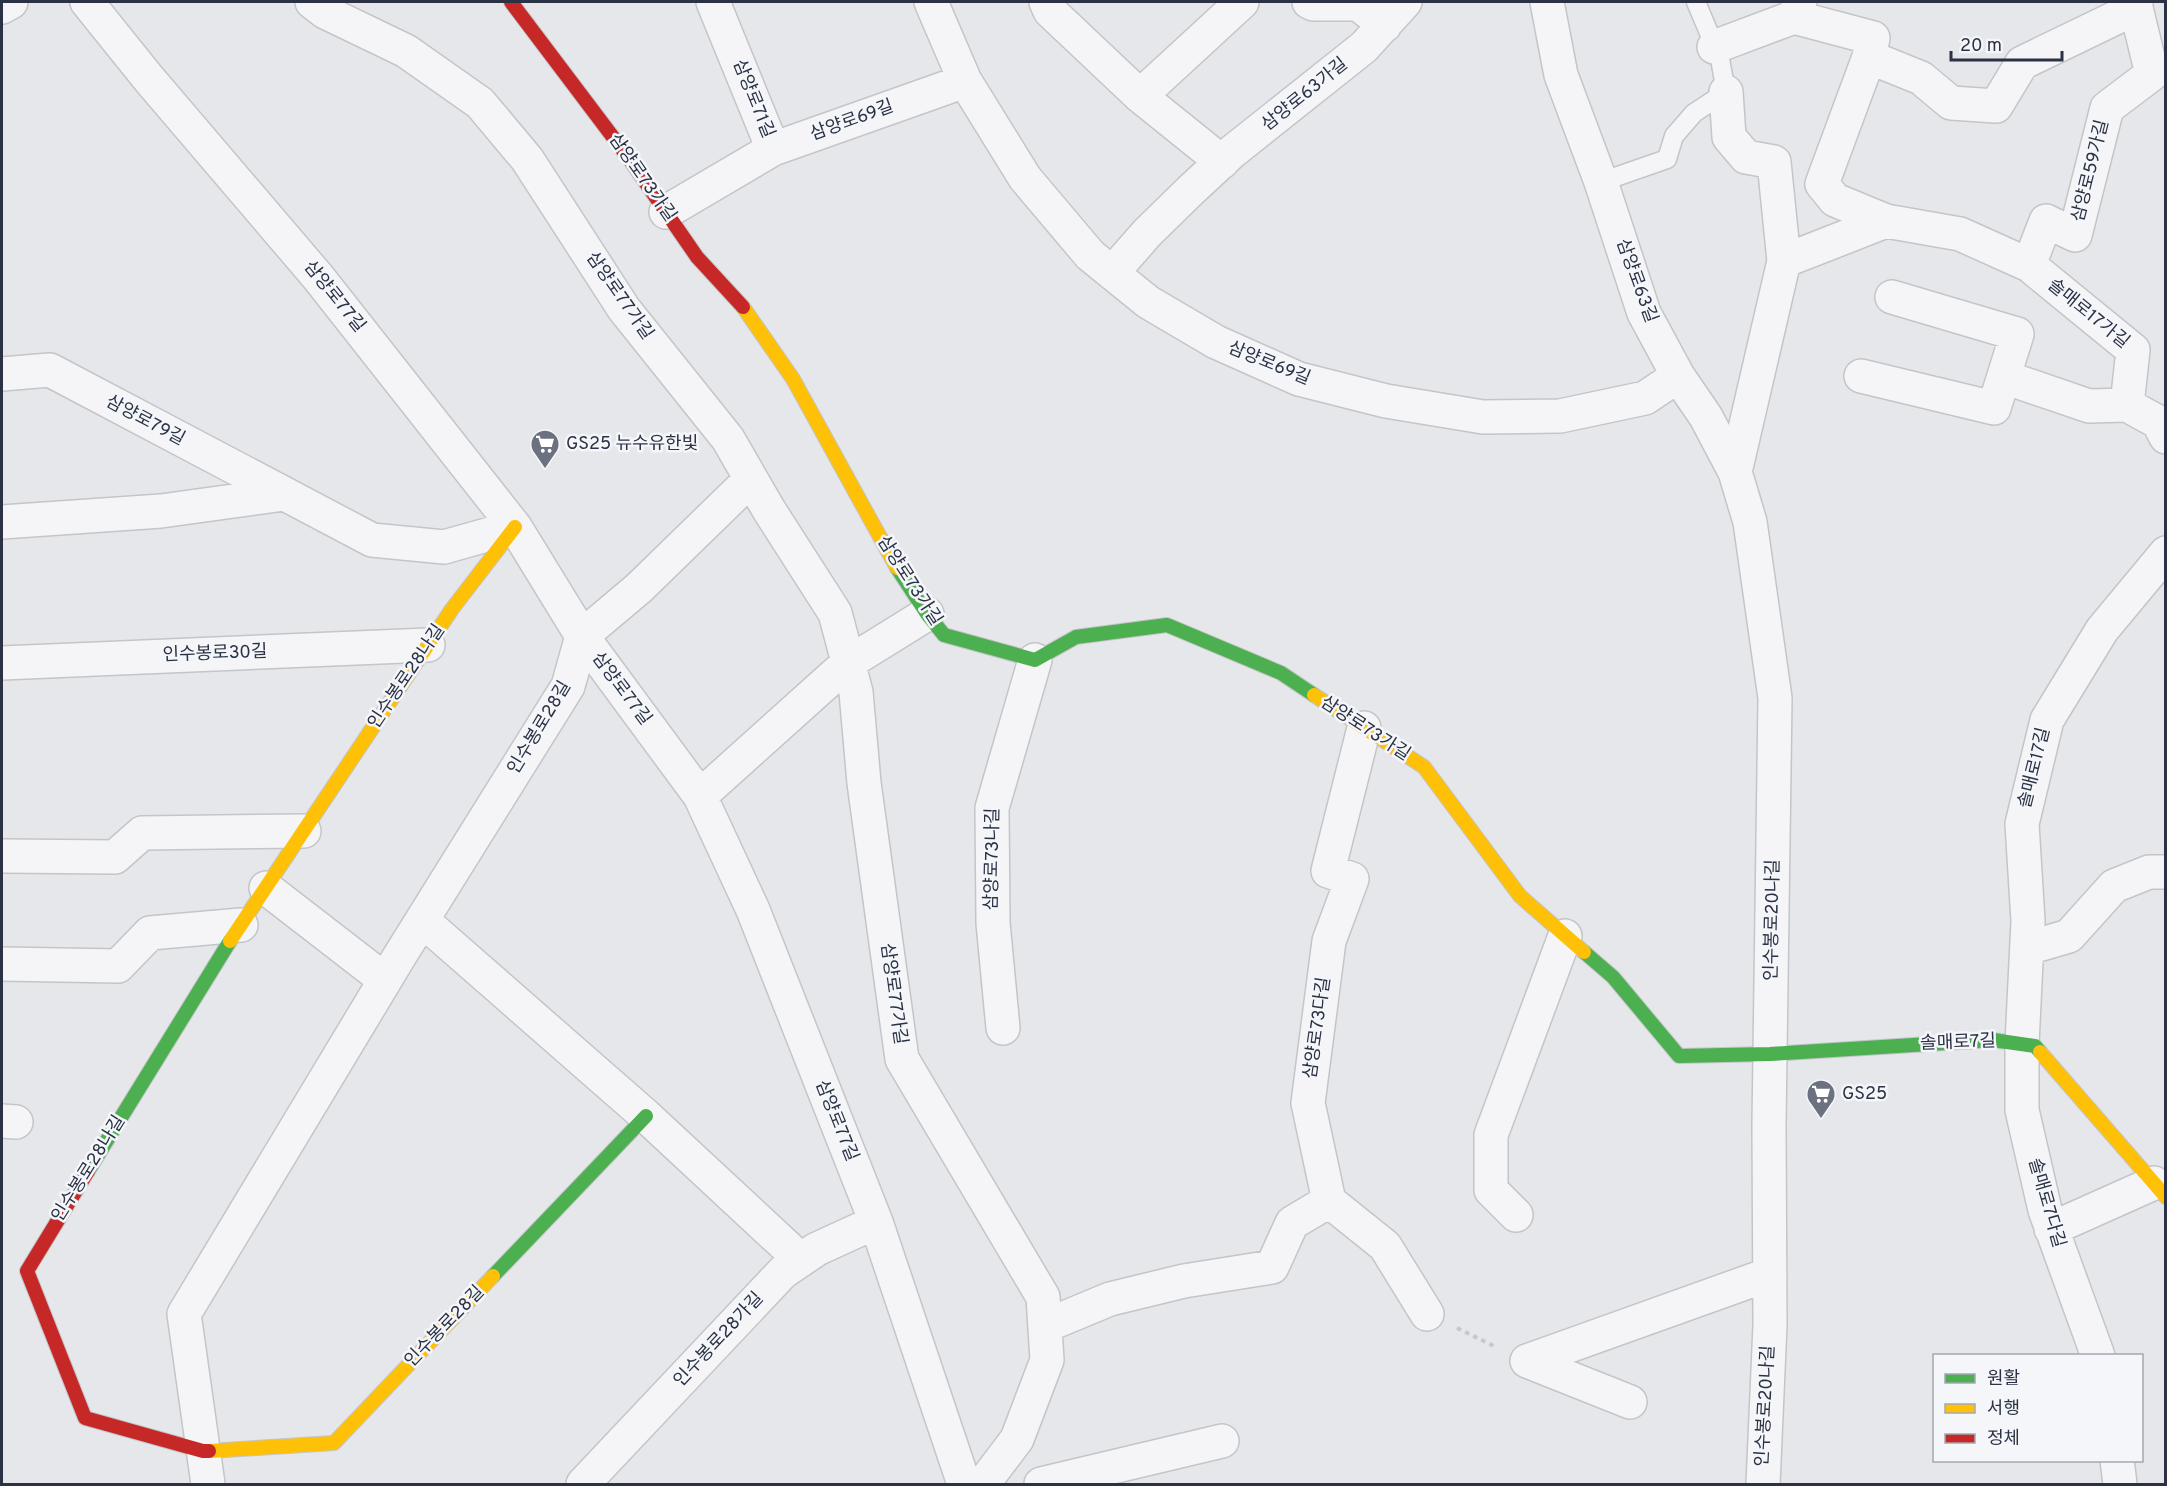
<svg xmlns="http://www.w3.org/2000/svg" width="2167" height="1486" font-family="Overpass,'Noto Sans KR',sans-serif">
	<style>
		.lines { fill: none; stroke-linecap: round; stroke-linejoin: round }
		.lane-casing { stroke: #c4c5c8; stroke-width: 21 }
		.street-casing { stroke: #c4c5c8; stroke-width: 36 }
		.fast-casing { stroke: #c4c5c8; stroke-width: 16 }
		.slow-casing { stroke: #c4c5c8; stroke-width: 16 }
		.jam-casing { stroke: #c4c5c8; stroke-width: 16 }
		.path { stroke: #c7c8cc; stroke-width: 4; stroke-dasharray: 4.5 4.5; stroke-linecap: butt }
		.lane { stroke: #f5f5f7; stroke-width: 18 }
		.street { stroke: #f5f5f7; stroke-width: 33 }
		.fast { stroke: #4caf50; stroke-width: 14 }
		.slow { stroke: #ffc107; stroke-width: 14 }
		.jam { stroke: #c62828; stroke-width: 14 }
		.labels { text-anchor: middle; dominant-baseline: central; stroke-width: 5; stroke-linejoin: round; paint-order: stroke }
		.street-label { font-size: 18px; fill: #2b3245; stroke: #f4f6f9 }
		.poi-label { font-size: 18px; fill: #2b3245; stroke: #f4f6f9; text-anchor: start }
	</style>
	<rect width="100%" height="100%" fill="#e6e7ea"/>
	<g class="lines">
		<g class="lane-casing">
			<path id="lane" d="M1601 182 1667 159 1674 136 1694 113 1726 92 1720 59 1696 2"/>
		</g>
		<g class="street-casing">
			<path id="street" d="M87 2 149 79 318 277 515 527 582 636 700 796 753 910 876 1222 964 1484
				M312 2 325 12 406 51 480 103 527 159 624 309 728 439 769 510 835 613 856 692 864 783 902 1059 1043 1297 1047 1360 1017 1439 983 1484
				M713 2 773 149
				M931 2 965 81 1025 178 1090 255 1148 302 1216 342 1299 379 1386 401 1483 417 1560 416 1645 398 1678 376
				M1046 2 1050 11 1140 96 1222 162
				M1309 2 1313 4H1358L1385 25
				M1547 2 1561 75 1601 182 1644 313 1678 376 1706 417 1735 472 1750 522 1775 698 1769 1125 1770 1325 1763 1484
				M2 7 11 2
				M1794 17 1873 38 1869 57
				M1714 47 1794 17 1800 2
				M1726 92 1729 137 1746 157 1774 162 1784 261
				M1140 96 1242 2
				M666 212 773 149 965 81
				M2029 265 2046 221 2075 235 2107 108 2152 74 2136 8
				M1112 273 1147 233 1191 190 1232 152 1364 47 1405 2
				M2 374 50 370 372 540 444 547 515 527
				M1861 376 1994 408 2017 334 1892 297
				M2004 377 2089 406 2127 405 2158 422 2166 437
				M2127 405 2133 350 2029 265 1960 234 1886 221 1835 200 1822 184 1869 57 1921 78 1951 103 1996 106 2022 63 2136 8V2
				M1735 472 1784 261 1886 221
				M2 522 161 511 284 494
				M2 663 428 645
				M1364 728 1328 871 1352 879 1329 941 1308 1103 1329 1201 1385 1246 1427 1314
				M700 796 848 663 927 614
				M2 856 115 857 142 833 304 831
				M266 888 385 980
				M422 920 646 1116 801 1260
				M2028 948 2069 936 2114 886 2149 872H2166
				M2 964 118 966 150 933 241 925
				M1003 1028 993 923 992 808 1035 660
				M2 1121 16 1122
				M1516 1215 1491 1190V1135L1565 936
				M2051 1229 2154 1183
				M1045 1326 1110 1299 1184 1281 1272 1267 1292 1223 1329 1201
				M2098 1356 2045 1210 2022 1110V1044L2028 921 2022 824 2047 720 2102 630 2166 553
				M1527 1361 1770 1274
				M1527 1361 1630 1402
				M2117 1460 2120 1484
				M208 1484 184 1314 399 957 568 686 582 636 639 588 751 479
				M583 1484 783 1272 817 1249 876 1222
				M1041 1484 1222 1441"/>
		</g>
		<g class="fast-casing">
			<path id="fast" d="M897 568 927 614 944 635 1035 660 1076 637 1167 625 1281 673 1314 695
				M1584 952 1613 977 1679 1056 1770 1054 1993 1040 2035 1046 2040 1052
				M88 1171 230 941
				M493 1276 646 1116"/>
		</g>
		<g class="slow-casing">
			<path id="slow" d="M743 307 793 379 897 568
				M1314 695 1424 767 1520 896 1584 952
				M230 941 452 609 515 527
				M2040 1052 2166 1197
				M209 1451 334 1443 493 1276"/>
		</g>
		<g class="jam-casing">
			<path id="jam" d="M511 2 628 157 697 257 743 307
				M88 1171 27 1271 85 1418 203 1451H209"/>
		</g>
		<path class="path" d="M1457 1328 1496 1347"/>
		<use href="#lane" class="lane"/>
		<use href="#street" class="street"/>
		<use href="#fast" class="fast"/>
		<use href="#slow" class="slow"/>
		<use href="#jam" class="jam"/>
	</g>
	<defs>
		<g id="supermarket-pin" transform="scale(1.5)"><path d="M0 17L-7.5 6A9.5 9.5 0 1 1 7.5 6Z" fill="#6c717f" stroke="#f4f6f9"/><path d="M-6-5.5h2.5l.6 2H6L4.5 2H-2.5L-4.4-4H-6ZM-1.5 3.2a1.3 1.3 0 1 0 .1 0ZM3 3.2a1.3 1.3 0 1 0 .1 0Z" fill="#fff"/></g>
	</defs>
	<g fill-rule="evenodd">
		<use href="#supermarket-pin" x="545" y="444"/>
		<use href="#supermarket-pin" x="1821" y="1094"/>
	</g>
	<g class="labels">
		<g class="street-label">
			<text transform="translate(1305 95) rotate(-39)">삼양로63가길</text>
			<text transform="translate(753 99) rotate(68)">삼양로71길</text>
			<text transform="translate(852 121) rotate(-20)">삼양로69길</text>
			<text transform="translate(2091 171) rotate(-76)">삼양로59가길</text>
			<text transform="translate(642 178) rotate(55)">삼양로73가길</text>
			<text transform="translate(1636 281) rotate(70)">삼양로63길</text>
			<text transform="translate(619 296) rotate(55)">삼양로77가길</text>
			<text transform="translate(334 297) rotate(51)">삼양로77길</text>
			<text transform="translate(2088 314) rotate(39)">솔매로17가길</text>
			<text transform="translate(1269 364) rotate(22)">삼양로69길</text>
			<text transform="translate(145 421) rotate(28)">삼양로79길</text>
			<text transform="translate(909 581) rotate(57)">삼양로73가길</text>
			<text transform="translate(215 654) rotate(-2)">인수봉로30길</text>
			<text transform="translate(407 677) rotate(-56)">인수봉로28나길</text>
			<text transform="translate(621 689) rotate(53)">삼양로77길</text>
			<text transform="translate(540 728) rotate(-59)">인수봉로28길</text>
			<text transform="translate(1365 729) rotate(33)">삼양로73가길</text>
			<text transform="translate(2035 768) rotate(-76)">솔매로17길</text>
			<text transform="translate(993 859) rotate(-89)">삼양로73나길</text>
			<text transform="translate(1773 920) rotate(-89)">인수봉로20나길</text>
			<text transform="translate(893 994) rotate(82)">삼양로77가길</text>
			<text transform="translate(1318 1028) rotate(-82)">삼양로73다길</text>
			<text transform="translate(1958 1043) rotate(-2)">솔매로7길</text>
			<text transform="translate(836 1121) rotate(68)">삼양로77길</text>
			<text transform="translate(89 1169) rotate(-58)">인수봉로28나길</text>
			<text transform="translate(2046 1203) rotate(74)">솔매로7다길</text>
			<text transform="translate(445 1327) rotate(-46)">인수봉로28길</text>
			<text transform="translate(719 1340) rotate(-47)">인수봉로28가길</text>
			<text transform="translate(1766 1406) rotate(-87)">인수봉로20나길</text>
		</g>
		<g class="poi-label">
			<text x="566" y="444">GS25 뉴수유한빛</text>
			<text x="1842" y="1094">GS25</text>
		</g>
	</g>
	<rect width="2167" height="1486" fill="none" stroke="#2b3245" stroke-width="6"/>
	<rect x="1933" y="1354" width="210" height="108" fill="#f4f6f9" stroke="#a4a8b1" stroke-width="1.5"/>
	<rect x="1945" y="1374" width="30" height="9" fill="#4caf50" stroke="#a4a8b1" stroke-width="1.5"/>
	<text x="1987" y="1384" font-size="18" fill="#2b3245">원활</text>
	<rect x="1945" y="1404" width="30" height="9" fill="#ffc107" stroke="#a4a8b1" stroke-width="1.5"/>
	<text x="1987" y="1414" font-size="18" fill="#2b3245">서행</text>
	<rect x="1945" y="1434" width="30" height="9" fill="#c62828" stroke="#a4a8b1" stroke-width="1.5"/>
	<text x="1987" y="1444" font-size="18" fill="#2b3245">정체</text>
	<path d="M1951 51v9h111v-9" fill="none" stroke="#2b3245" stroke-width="3"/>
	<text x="1960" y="51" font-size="18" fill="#2b3245" stroke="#f4f6f9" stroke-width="4.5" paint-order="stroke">20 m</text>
</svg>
